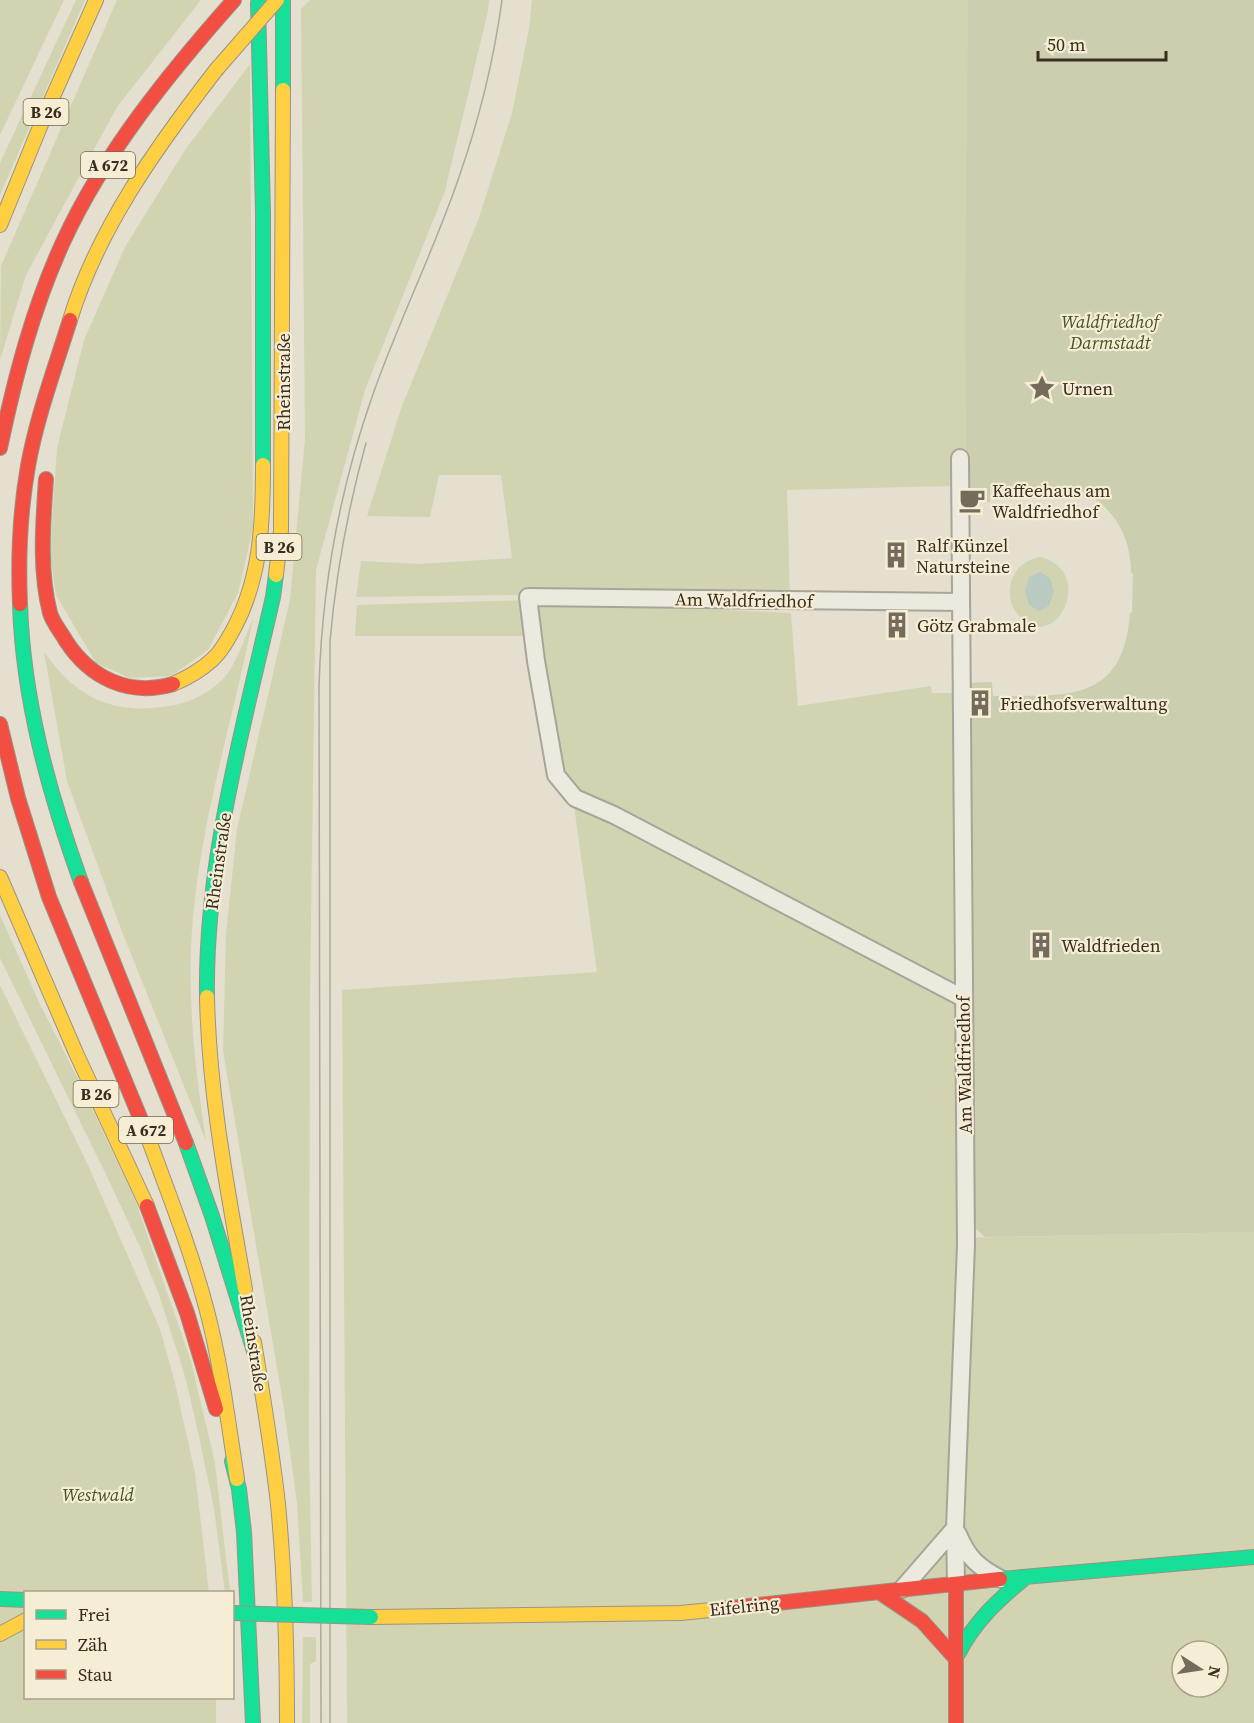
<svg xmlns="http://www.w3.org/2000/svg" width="1254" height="1723" font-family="'Source Serif 4',serif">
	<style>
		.green { fill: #d2d4b1; fill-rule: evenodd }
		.cemetery { fill: #ccceb0 }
		.water { fill: #b9cac1 }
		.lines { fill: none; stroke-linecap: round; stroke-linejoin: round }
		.street-casing { stroke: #a9a497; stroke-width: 20 }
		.fast-casing { stroke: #999386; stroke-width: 16 }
		.slow-casing { stroke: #999386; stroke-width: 16 }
		.jam-casing { stroke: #999386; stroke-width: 16 }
		.street { stroke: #ece9df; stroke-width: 16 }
		.fast { stroke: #16e098; stroke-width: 14 }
		.slow { stroke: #ffcf43; stroke-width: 14 }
		.jam { stroke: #f24e42; stroke-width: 14 }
		.tram { stroke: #aca99f; stroke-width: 1.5 }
		.fast-bridge-casing { stroke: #999386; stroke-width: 16; stroke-linecap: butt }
		.slow-bridge-casing { stroke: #999386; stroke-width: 16; stroke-linecap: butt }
		.fast-bridge { stroke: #16e098; stroke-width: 14 }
		.slow-bridge { stroke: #ffcf43; stroke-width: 14 }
		.labels { text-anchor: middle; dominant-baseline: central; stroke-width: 4.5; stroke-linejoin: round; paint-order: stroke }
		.shield { fill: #f5edd4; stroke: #716755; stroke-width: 1.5 }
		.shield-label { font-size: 16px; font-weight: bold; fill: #382d1f }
		.park-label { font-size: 18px; font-style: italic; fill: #465426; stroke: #f5edd4 }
		.street-label { font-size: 18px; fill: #382d1f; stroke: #f5edd4 }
		.poi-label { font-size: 18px; fill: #382d1f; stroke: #f5edd4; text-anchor: start }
	</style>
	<rect width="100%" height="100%" fill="#e4dfce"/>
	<path class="green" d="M0 0H64L0 135Z
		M76 0H85L0 195V163Z
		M117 0H201L117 107 26 275 0 360 1 266Z
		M310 0H489L488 11 445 191 365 390 316 570 310 991 309 1442 312 1602H303L297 1503 284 1409 223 1051 226 934 237 829 290 600 305 439 301 9Z
		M532 0H969L967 480 952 486 787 490 790 598 517 595 356 597 361 561 419 564 512 558 501 475H439L430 517 367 516 402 406 479 218 512 113 529 29Z
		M250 64 253 528 238 593 208 650 171 676 130 678 96 663 56 595 50 553 57 448 84 340 125 247 185 150Z
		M1040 557C1095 570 1059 649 1024 621 1018 616 1013 609 1011 602 1006 579 1018 561 1040 557Z
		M530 600 791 613 798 706 931 686 932 693H958L957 1238 1254 1232V1723H347L342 990 597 972 575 813 534 636H355L357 605ZM1182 1651H1218V1687H1182Z
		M253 619C233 719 202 816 193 918 186 992 195 1068 206 1141L121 929 67 781 44 652C78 699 112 715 170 706 193 702 214 691 228 673 238 659 246 634 253 619Z
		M0 915 39 1002 84 1091 135 1200 191 1361 215 1463 230 1592H225L214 1509 195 1418 184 1373 159 1295 140 1247 111 1185 0 958Z
		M0 985 88 1165 160 1329 174 1379 195 1473 209 1592H26V1698H216V1723H0Z
		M303 1637H316V1661L310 1664V1723H302Z"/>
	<path class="cemetery" d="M968 0H1254V1232L985 1237 973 1226 966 683 992 682 993 696C1065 695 1123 705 1130 613L1132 612 1133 574 1131 573C1131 533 1110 499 1070 487H990V502L967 503 965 322Z"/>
	<path class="water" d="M1040 572 1050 578 1054 592 1049 606 1039 611 1029 605 1025 591 1029 577Z"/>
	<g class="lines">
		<g class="street-casing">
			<path id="street" d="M961 602 528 597 536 661 556 775 575 798 614 815 963 998
				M958 1534C968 1558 978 1567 1001 1579
				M956 1584 955 1528 966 1245 960 458
				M902 1589 955 1528"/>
		</g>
		<g class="fast-casing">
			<path id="fast" d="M258 3 263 213V465
				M283 90V0
				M20 604C23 700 49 793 81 882
				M207 997C205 861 243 729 273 597L276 575
				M186 1143 212 1216 257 1361
				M232 1461 239 1489 244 1532 253 1723
				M1000 1579 1254 1557
				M0 1599 26 1600
				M958 1654C975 1621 998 1600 1026 1577"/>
		</g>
		<g class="slow-casing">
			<path id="slow" d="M0 225 46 112 96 0
				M70 320C98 228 158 145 216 70
				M276 575 281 530 283 90
				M173 684C187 678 200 671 212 660 221 652 227 641 233 630 261 579 263 523 263 465
				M0 877 76 1053 147 1206
				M207 997C209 1096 228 1192 245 1289
				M146 1132C167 1190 190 1247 206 1307 221 1363 228 1421 237 1479
				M254 1342C263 1396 272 1450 278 1504 285 1577 287 1650 287 1723
				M371 1617 680 1613 721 1609
				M0 1634 26 1620"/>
		</g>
		<g class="jam-casing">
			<path id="jam" d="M0 448C15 377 33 307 64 240 104 153 171 71 234 0
				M46 479C43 523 39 570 50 613 53 623 61 632 66 641 90 678 129 697 173 684
				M20 604C18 558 20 511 28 466 37 416 55 368 70 320
				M0 724 18 798 49 897 146 1132
				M81 882 186 1143
				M147 1206 187 1313 216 1409
				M956 1584V1723
				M879 1592 922 1621 956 1659
				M721 1609 1000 1579"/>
		</g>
		<use href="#street" class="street"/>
		<use href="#fast" class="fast"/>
		<use href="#slow" class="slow"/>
		<use href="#jam" class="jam"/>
		<path class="tram" d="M321 1723 319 686C322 587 339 491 372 397 398 322 434 251 459 177 479 120 494 59 502 0
			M330 1723V641C336 573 348 508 366 443"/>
		<g class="fast-bridge-casing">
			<path id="fast-bridge" d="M232 1613 371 1617"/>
		</g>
		<g class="slow-bridge-casing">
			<path id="slow-bridge" d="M216 70 277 0"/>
		</g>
		<use href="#fast-bridge" class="fast-bridge"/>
		<use href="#slow-bridge" class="slow-bridge"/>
	</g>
	<defs>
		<g id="sight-bare" transform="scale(2.07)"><path d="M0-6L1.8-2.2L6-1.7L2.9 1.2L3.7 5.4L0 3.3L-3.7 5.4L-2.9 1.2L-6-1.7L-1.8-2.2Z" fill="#746b5c" stroke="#f5edd4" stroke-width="2.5" paint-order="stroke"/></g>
		<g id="cafe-bare" transform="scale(2.07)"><path d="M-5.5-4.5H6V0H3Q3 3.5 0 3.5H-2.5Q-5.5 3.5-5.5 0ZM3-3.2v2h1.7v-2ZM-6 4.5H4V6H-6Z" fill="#746b5c" stroke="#f5edd4" stroke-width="2.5" paint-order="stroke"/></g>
		<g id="building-bare" transform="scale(2.07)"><path d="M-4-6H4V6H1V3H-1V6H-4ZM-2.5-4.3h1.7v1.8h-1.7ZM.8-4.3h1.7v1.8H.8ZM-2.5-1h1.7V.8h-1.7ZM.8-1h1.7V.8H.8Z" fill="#746b5c" stroke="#f5edd4" stroke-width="2.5" paint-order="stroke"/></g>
	</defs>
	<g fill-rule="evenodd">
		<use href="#sight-bare" x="1042" y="388"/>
		<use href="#cafe-bare" x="972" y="500"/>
		<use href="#building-bare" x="896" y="555"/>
		<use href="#building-bare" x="897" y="625"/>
		<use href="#building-bare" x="980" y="703"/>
		<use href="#building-bare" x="1041" y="945"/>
	</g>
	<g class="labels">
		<g class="shield">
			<rect x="23.5" y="99" width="45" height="26" rx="4.5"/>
			<rect x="81" y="152" width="54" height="26" rx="4.5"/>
			<rect x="256.5" y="534" width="45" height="26" rx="4.5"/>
			<rect x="73.5" y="1081" width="45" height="26" rx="4.5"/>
			<rect x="119" y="1117" width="54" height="26" rx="4.5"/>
		</g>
		<g class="shield-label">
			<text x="46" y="112">B 26</text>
			<text x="108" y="165">A 672</text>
			<text x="279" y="547">B 26</text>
			<text x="96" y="1094">B 26</text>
			<text x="146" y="1130">A 672</text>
		</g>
		<g class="park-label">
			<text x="1110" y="321">Waldfriedhof<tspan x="1110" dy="21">Darmstadt</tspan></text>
			<text x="98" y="1494">Westwald</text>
		</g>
		<g class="street-label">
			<text transform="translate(283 382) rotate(-90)">Rheinstraße</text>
			<text transform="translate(744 600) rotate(1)">Am Waldfriedhof</text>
			<text transform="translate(218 861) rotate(-82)">Rheinstraße</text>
			<text transform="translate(964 1065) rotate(-91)">Am Waldfriedhof</text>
			<text transform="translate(254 1343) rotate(81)">Rheinstraße</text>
			<text transform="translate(744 1606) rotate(-6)">Eifelring</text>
		</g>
		<g class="poi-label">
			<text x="1062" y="388">Urnen</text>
			<text x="992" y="490">Kaffeehaus am<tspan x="992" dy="21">Waldfriedhof</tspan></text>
			<text x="916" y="545">Ralf Künzel<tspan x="916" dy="21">Natursteine</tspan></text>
			<text x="917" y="625">Götz Grabmale</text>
			<text x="1000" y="703">Friedhofsverwaltung</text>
			<text x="1061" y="945">Waldfrieden</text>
		</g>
	</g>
	<rect x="24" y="1591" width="210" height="108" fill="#f5edd4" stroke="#a9a08c" stroke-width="1.5"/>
	<rect x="36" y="1610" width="30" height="9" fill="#16e098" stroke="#a9a08c" stroke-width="1.5"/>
	<text x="78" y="1621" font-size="18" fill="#382d1f">Frei</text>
	<rect x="36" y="1640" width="30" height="9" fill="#ffcf43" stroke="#a9a08c" stroke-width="1.5"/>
	<text x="78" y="1651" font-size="18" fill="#382d1f">Zäh</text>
	<rect x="36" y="1670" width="30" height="9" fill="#f24e42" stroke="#a9a08c" stroke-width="1.5"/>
	<text x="78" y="1681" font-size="18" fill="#382d1f">Stau</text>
	<g transform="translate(1200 1669) rotate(102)"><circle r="28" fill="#f5edd4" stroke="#a9a08c" stroke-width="1.5"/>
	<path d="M0-4.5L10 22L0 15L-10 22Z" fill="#746b5c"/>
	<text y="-9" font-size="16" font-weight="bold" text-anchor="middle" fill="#382d1f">N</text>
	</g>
	<path d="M1038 51v9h128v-9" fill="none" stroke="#382d1f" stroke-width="3"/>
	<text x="1047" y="51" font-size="18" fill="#382d1f" stroke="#f5edd4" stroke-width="4.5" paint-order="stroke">50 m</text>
</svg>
